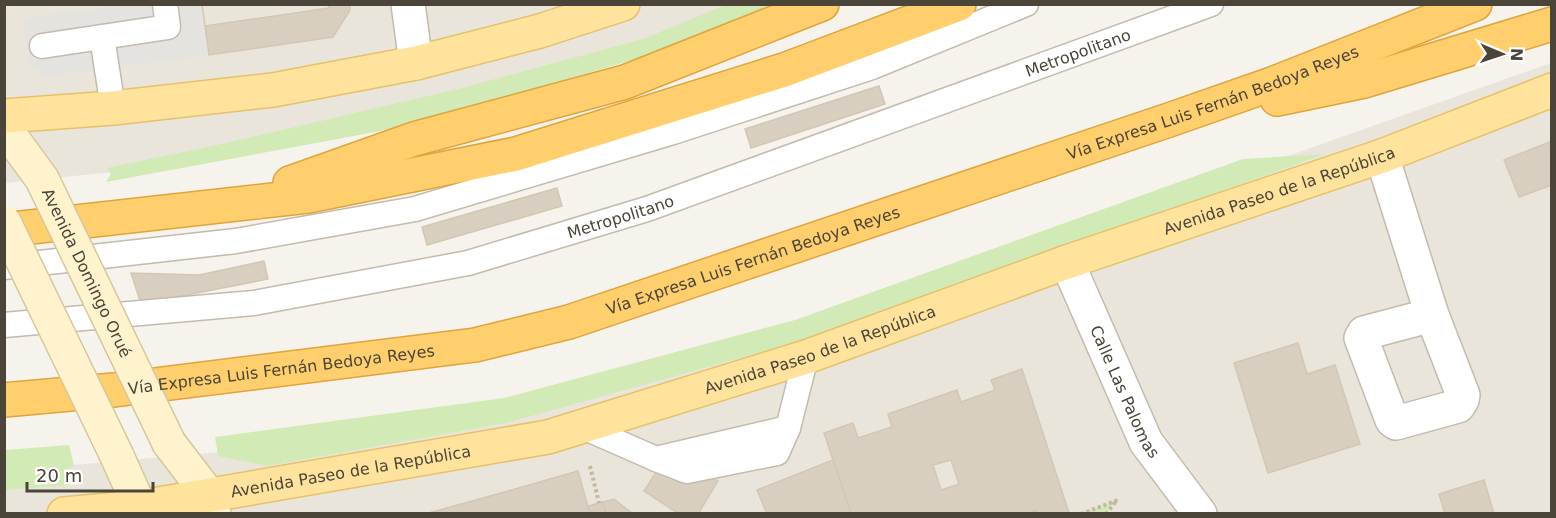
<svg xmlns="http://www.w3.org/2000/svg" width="1556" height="518" font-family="'DejaVu Sans',sans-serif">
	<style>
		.residential { fill: #eae5da }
		.green { fill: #d2eab5 }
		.parking { fill: #e5e3e0 }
		.building { fill: #d8cfc1; stroke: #d3c7b4; stroke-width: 1.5; fill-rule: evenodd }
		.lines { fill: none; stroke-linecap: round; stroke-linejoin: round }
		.lane-casing { stroke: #c2bbae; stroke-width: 27 }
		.street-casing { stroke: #c2bbae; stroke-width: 36 }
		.secondary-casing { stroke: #d6c79b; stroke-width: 36 }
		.primary-casing { stroke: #e6c16a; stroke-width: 36 }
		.highway-casing { stroke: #e0a43c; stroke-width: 36 }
		.path { stroke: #c4b79f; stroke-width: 4; stroke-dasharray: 3 3; stroke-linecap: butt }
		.lane { stroke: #fff; stroke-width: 24 }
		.street { stroke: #fff; stroke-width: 33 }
		.secondary { stroke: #fff3cd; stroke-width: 33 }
		.primary { stroke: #ffe39c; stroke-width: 33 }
		.highway { stroke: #ffcf6e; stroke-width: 33 }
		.secondary-bridge-casing { stroke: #d6c79b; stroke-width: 36; stroke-linecap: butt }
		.secondary-bridge { stroke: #fff3cd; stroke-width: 33 }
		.labels { text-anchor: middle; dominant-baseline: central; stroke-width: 4.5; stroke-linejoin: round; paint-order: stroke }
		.street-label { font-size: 16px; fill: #4b4439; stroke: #fff }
	</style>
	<rect width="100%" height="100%" fill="#f6f3ec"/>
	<path class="residential" d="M4 5H756L662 41 134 170 5 183Z
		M1551 63V513L5 514V471L265 448 501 412 954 274Z"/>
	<path class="green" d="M726 5H782L659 52 413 125 106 182 111 174 107 168 217 145 458 89 643 39Z
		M1325 154 805 340 506 423 267 466 218 456 215 437 504 398 795 320 1243 159Z
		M69 445 74 466 66 469 71 485 5 490V450Z
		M1118 500 1106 513H1081Z"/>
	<path class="parking" d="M130 5H202L209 55 45 76 29 64 23 18Z"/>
	<path class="building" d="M202 4H350V10L333 37 209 55Z
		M202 4H328L329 8 205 26Z
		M879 86 885 104 751 148 745 129Z
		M1552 141V185L1519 197 1504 160Z
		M557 188 562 206 427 245 422 227Z
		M264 261 268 279 141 304 131 273 199 275Z
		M1298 343 1307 374 1335 365 1360 444 1268 473 1234 363Z
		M1022 369 1069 513 1037 514 1036 510 1027 514H851L824 433 853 423 858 438 892 427 888 414 957 390 961 402 995 390 991 380ZM951 460 959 484 941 490 933 465Z
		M670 450 718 481 698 514H679L644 491Z
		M833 460 851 514H767L757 490Z
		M578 471 590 514H425L501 493Z
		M1484 480 1494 514H1445L1439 494Z
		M614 499 633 514H606L603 502Z
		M603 502 606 514H590L588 506Z"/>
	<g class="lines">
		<g class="lane-casing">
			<g id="lane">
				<path d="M42 46 102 37"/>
				<path d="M113 108 102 37 168 27 165 4"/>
				<path d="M4 267 236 241 415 209 673 132 872 67 1026 4"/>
				<path id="s1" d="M4 325 254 303 468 263 647 209 1211 4"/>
				<path d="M581 426 656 459 788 428 806 357"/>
				<path d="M656 459 687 471 777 453 788 428"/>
			</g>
		</g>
		<g class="street-casing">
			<g id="street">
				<path d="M408 4 416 63"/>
				<path d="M1382 156 1432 315 1463 395 1462 400 1458 406 1396 423 1392 420 1361 338 1364 333 1432 315"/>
				<path id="s2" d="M1067 262 1146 442 1200 514"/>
			</g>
		</g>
		<g class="secondary-casing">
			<path id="secondary" d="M4 127 42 179
				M169 443 208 494 214 514
				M117 456 143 514"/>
		</g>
		<g class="primary-casing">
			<g id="primary">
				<path d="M4 116 113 108 273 90 416 63 540 31 623 4"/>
				<path id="s3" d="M64 514 141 507 548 437 806 357 1067 262 1382 156 1552 90"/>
			</g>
		</g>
		<g class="highway-casing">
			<g id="highway">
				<path d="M1277 99 1364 81 1552 24"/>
				<path d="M290 183 414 139 625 82 822 4"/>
				<path d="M4 230 308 196 516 154 784 70 959 4"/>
				<path id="s4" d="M4 400 114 390 475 345 569 322 1169 120 1272 84 1475 4"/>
			</g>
		</g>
		<path class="path" d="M590 466 599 503
			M1081 514 1118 500
			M1106 514 1117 500"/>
		<use href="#lane" class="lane"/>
		<use href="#street" class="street"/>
		<use href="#secondary" class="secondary"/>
		<use href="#primary" class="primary"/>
		<use href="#highway" class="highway"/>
		<g class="secondary-bridge-casing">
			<g id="secondary-bridge">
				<path id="s5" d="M42 179 169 443"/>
				<path d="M4 222 117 456"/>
			</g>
		</g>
		<use href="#secondary-bridge" class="secondary-bridge"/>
	</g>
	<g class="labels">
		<g class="street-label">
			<text stroke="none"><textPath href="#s1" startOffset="1114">Metropolitano</textPath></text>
			<text stroke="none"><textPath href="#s4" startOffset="1251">Vía Expresa Luis Fernán Bedoya Reyes</textPath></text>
			<text stroke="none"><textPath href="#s3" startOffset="1262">Avenida Paseo de la República</textPath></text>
			<text stroke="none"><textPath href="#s1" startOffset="628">Metropolitano</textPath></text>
			<text stroke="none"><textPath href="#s4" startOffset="765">Vía Expresa Luis Fernán Bedoya Reyes</textPath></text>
			<text stroke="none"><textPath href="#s5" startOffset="104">Avenida Domingo Orué</textPath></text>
			<text stroke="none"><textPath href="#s3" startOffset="776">Avenida Paseo de la República</textPath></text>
			<text stroke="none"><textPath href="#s4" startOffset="279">Vía Expresa Luis Fernán Bedoya Reyes</textPath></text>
			<text stroke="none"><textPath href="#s2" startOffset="142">Calle Las Palomas</textPath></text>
			<text stroke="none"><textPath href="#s3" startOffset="290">Avenida Paseo de la República</textPath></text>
		</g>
	</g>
	<rect width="1556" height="518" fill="none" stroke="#4b4439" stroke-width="12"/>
	<g transform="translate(1502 54) rotate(92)" stroke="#ffffff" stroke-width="4.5" paint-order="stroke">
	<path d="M0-4.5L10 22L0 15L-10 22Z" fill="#4b4439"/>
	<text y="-9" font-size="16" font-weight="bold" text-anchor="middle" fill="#4b4439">N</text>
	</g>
	<path d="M27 482v9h126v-9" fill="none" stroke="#4b4439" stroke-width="3"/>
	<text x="36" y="482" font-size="18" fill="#4b4439" stroke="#ffffff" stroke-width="4.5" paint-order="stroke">20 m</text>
</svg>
